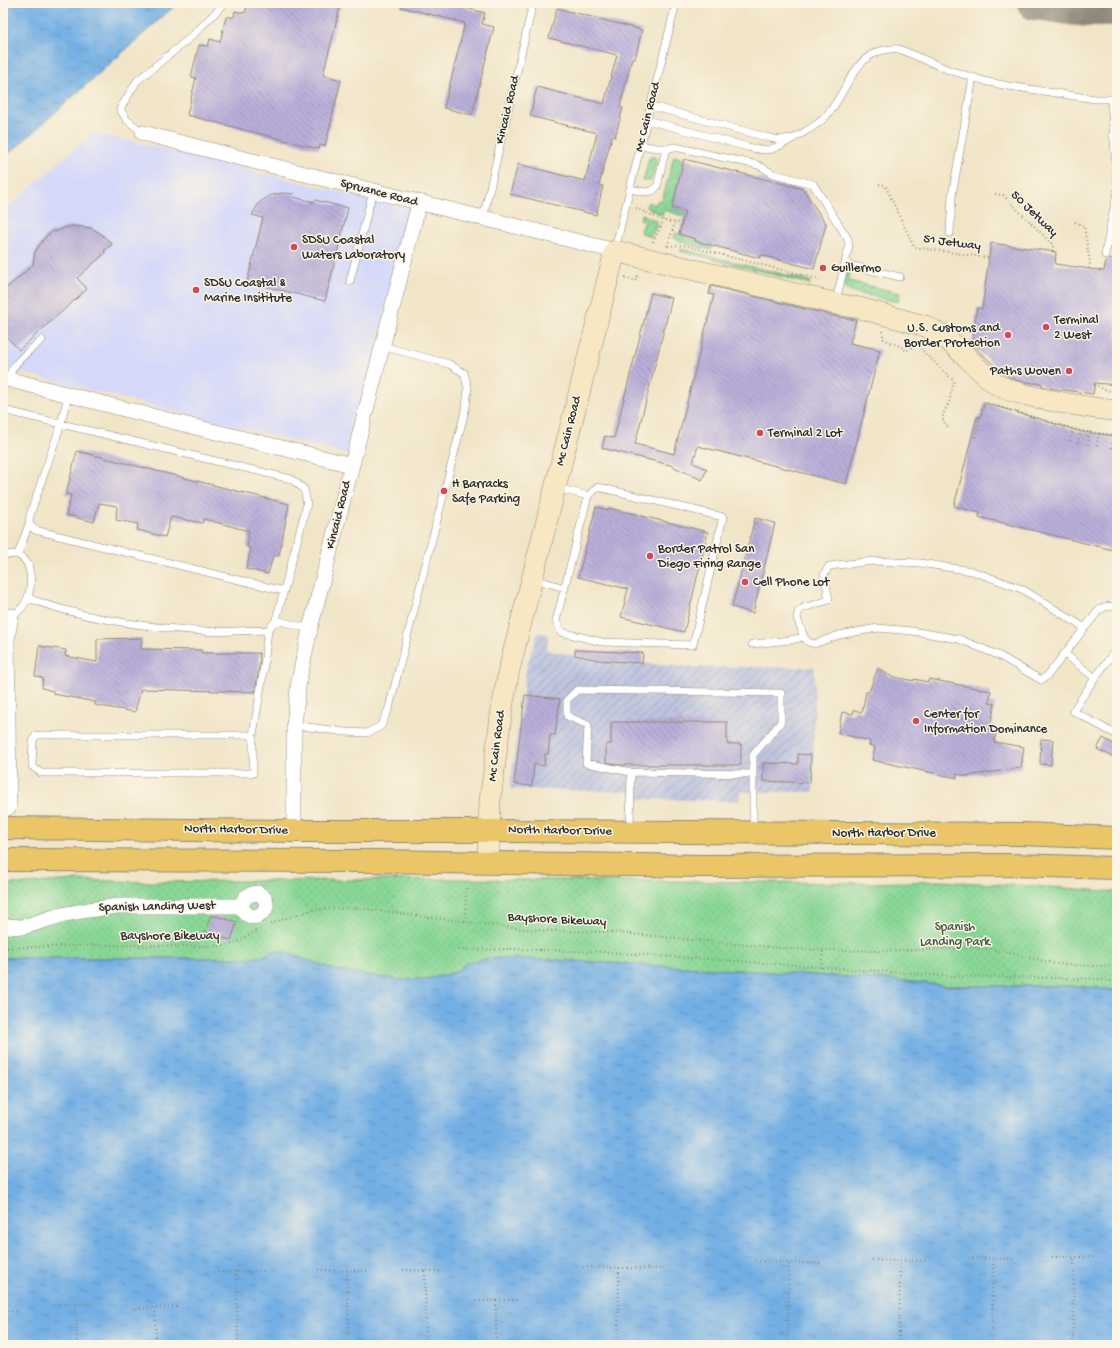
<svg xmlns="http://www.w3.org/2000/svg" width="1120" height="1348" font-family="'Gochi Hand',sans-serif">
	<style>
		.built { fill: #d4d8f9 }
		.industrial { fill: url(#industrial-furrows) }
		.park { fill: url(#park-dots); stroke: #5a8160 }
		.garden { fill: url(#garden-furrows); stroke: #5a8160 }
		.water { fill: url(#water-ripples); stroke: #4f6d88 }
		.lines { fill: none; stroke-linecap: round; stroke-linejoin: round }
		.taxiway { stroke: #8e887a; stroke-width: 34 }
		.building { fill: url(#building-back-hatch) }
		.lane-casing { stroke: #8e887a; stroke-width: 8 }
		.street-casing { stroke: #8e887a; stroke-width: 16 }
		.secondary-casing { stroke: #8e887a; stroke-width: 22 }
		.primary-casing { stroke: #8e887a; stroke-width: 24 }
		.path { stroke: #8e887a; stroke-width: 2; stroke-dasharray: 1 3; stroke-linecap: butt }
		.lane { stroke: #fff; stroke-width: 7 }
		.street { stroke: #fff; stroke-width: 15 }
		.secondary { stroke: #f7e8c3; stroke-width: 21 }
		.primary { stroke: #eac669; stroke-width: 22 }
		.poi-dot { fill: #d1495b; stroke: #fcf5e5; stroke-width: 1.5 }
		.labels { text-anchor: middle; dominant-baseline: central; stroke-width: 3; stroke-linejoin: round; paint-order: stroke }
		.street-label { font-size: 13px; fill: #2b2b2b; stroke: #fcf5e5 }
		.poi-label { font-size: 13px; fill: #2b2b2b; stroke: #fcf5e5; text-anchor: start }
		.park-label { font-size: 13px; fill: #425646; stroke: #fcf5e5 }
	</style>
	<defs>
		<pattern id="industrial-furrows" width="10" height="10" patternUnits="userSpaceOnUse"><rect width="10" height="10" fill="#bdc3de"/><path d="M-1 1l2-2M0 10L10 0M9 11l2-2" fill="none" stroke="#9a9fb4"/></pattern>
		<pattern id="park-dots" width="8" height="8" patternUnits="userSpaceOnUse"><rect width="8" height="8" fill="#89d796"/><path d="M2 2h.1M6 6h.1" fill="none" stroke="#76b981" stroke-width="1.8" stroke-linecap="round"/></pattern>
		<pattern id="garden-furrows" width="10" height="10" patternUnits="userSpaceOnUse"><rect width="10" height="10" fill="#89d796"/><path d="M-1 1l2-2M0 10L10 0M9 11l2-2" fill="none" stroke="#76b981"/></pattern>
		<pattern id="water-ripples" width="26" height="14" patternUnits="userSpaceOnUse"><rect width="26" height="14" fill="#73afe4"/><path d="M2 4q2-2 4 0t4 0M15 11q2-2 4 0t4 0" fill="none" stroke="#5f8fb9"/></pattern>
		<pattern id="building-back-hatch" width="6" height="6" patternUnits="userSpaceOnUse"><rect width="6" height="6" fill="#b9afda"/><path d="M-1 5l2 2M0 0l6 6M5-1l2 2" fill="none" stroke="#978fb1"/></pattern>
	</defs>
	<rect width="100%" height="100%" fill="#fcf5e5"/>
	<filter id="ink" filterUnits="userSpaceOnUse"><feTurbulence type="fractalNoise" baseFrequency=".025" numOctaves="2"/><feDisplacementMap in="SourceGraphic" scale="8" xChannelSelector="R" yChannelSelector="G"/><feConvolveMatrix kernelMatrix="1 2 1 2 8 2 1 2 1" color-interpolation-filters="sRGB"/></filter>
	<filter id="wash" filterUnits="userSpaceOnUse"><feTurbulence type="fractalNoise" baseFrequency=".012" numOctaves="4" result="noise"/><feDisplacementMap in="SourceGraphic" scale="16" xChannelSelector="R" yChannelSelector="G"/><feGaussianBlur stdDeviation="0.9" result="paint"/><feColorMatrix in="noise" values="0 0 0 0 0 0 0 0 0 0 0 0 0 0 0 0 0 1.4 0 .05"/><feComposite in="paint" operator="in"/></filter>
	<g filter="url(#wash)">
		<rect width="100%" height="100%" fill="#f1e5c8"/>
		<path class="built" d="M93 132 410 209 349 455 3 368V212Z"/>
		<path class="industrial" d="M538 632 548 635 547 650 596 660 693 667H815L813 792H740V801L639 799V792L510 789 526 669Z"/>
		<path class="park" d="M453 879 872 883 941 881 1050 887 1117 892V990L1073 986H947L906 981 754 971 554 960 492 958 467 963 455 972 442 976 424 979 402 980 378 977 335 970 278 951H274L261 957 249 958H3V884H24L74 880 148 882Z"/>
		<path class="garden" d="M650 156 657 158C656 165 654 175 650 181H643Z
			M674 156 684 159 672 208 685 211 683 216 664 210 662 215 646 207 648 202 655 205 658 200 662 201Z
			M642 214 658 222 651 237 640 232 645 222 640 219Z
			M676 233 696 239 695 241 712 245 711 250 688 244 672 237Z
			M681 249 810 281V284L680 251Z
			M846 272 850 273 849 281 900 293 898 302 849 291 843 286Z"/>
		<path class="water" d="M3 3H178L3 159Z
			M274 951H278L291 954 335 970 378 977 402 980 424 979 442 976 455 972 467 963 492 958 554 960 754 971 906 981 947 986H1073L1117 990V1345H3V958H249L261 957Z"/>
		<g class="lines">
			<path class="taxiway" d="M1034 3C1061 6 1091 14 1117 8"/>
		</g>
		<g id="blocks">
			<path class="building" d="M248 3H341L323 75 341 80 325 146 320 145 319 149 187 115 196 78 191 77 199 45 208 46 210 39 220 42 226 17H234L235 11 245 13Z
				M401 3H454L466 6V8L485 13 482 24 494 27 472 115 444 108 465 23 401 7Z
				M557 8 642 30 635 59 632 58 620 107 623 108 615 137 612 136 599 185 603 186 596 215 510 194 518 164 585 181 597 133 530 116 537 87 604 104 617 55 549 38Z
				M684 159 803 189 826 224 814 269 761 255 760 258 695 241 696 239 679 234 685 211 672 208Z
				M281 193 294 194 293 197 314 202 315 200 348 208 325 301 247 282 263 218 252 215 259 203 269 196Z
				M73 226 91 228 100 233 112 244 104 251 105 253 77 278 87 289 19 350 3 333V291L33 265 35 252 46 236 54 231 55 232 64 228Z
				M991 243 1056 252 1055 264 1104 271 1106 260 1108 259 1117 260V385L1095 383 1093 394 1050 388 1042 386V384L1019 381 1005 375 972 345 977 308 982 309Z
				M711 286 839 317 856 320 850 343 880 350 846 484 698 446 693 463 707 469 702 480 670 465 602 448 605 436 614 438 651 293 672 298 635 444 674 454 714 295 709 294Z
				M985 403 1082 432 1117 436V551L979 517 980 513 954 506 977 417 980 418Z
				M77 451 289 504 279 556H273L268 574 246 569 251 549 247 547 249 531 204 519 202 523 171 517 165 537 137 530 138 524 116 520 117 506 99 503 94 522 66 515 71 495 66 494Z
				M596 507 608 510 609 508 708 532 684 632 621 617 628 589 578 577Z
				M755 518 775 523 753 613 732 607Z
				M142 638 141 649 201 650 202 653H259L260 660 255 692 141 689 135 712 95 705V702L54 694 53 691 42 688 43 678 35 676 39 646 66 650 65 656 97 662V639Z
				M575 650 643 653 642 663 598 660 575 655Z
				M878 668 890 676 914 681V679L928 682 929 679 991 691 989 703 995 704 990 727 997 729 994 742 1024 747 1021 768 966 776 957 774V778L872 760 875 747 869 745 870 741 838 733 842 712 853 714 854 710 862 712 866 692H869Z
				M525 695 560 699 555 735H550L548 754H545L544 766 534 764 532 786 514 784Z
				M611 722H727V744H741V765H619L606 762V744H611Z
				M1103 738 1117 746V750L1113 757 1097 749Z
				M1041 739 1053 740 1051 765 1040 764Z
				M798 754 811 755 810 783 763 781V763L798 764Z
				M211 915 237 922 231 940 205 933Z"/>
		</g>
	</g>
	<g filter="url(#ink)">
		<use href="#blocks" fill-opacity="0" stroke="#8e887a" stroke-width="1"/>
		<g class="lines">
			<g class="lane-casing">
				<path id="lane" d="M1111 100 1117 181
					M651 106 766 137 779 140 789 138
					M647 120 748 147C773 153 773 149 794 138 805 131 818 126 827 115 850 89 854 46 899 49L949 70 988 82 1009 86 1095 99H1117
					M143 133 127 120 120 109 137 81 191 37 225 3
					M641 145 656 148H669
					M630 189 645 192 652 191 657 187 665 152 669 148 675 147 758 165 774 174 813 184 848 239 849 246 836 301
					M483 218 533 3
					M950 233 952 196 973 77
					M615 249 676 3
					M1105 255 1117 192
					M845 264 900 277
					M350 281 373 191
					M8 379C13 362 29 351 42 340
					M68 395 61 424 30 515 29 524 35 530 284 591
					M3 410 291 479 304 489 307 504 276 620 268 630 263 674 253 735H36L33 741 32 766 41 773H253V735
					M598 487 723 517 693 645 602 642 561 632 556 621 588 496Z
					M558 488 588 496
					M18 554 29 524
					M3 557 6 555 18 554C21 557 27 561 28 565 35 586 28 615 3 617
					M534 579 565 588
					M28 598C82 619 143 627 201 631 223 633 246 630 268 630
					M276 620 310 629
					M1085 628 1022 589 972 571 920 563 874 561 829 566 824 575 829 600 803 608 798 612 797 618 804 637 808 642 814 644 839 635 878 628 912 631 959 639 1000 656 1041 680 1047 676 1099 610C1105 606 1110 605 1117 607
					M752 644 790 640 804 637
					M1065 654 1095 678 1073 711 1117 735
					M1095 678 1114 652 1117 654
					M294 725 345 732 367 733 381 726 389 708 466 407 468 388 464 373 449 364 382 346
					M631 772 753 774
					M630 830 631 772 586 763 588 725 567 716V700L577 690 781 693V722L753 755V831"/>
			</g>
			<g class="street-casing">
				<path id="street" d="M143 133C300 174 458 211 615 251
					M3 378 191 426 352 465
					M3 810 9 807 7 639 11 616
					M294 831V725L299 680 310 629 419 203
					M258 893C280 905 252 931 241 906 244 897 248 894 258 893Z
					M3 926 23 927 61 915 88 910 118 906H241"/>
			</g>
			<g class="secondary-casing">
				<path id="secondary" d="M488 863 490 801 502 708 509 670 615 251 842 305 860 308 925 326C955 339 972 367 998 385 1006 390 1018 393 1027 395 1056 403 1087 407 1117 411"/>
			</g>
			<g class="primary-casing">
				<path id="primary" d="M3 828 294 831H489L1023 834 1117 838
					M3 860 375 861 703 866 1009 865 1117 868"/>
			</g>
			<path class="path" d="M879 184 885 185 914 247 989 258
				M995 194 1003 195 1053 245V251
				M636 208C650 214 666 225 682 222
				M1075 222 1084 226 1090 263 1089 269
				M653 242 664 220
				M667 246 675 223
				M668 246 683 245 818 279 822 283
				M625 277 636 281 638 273
				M883 331V339L900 346 907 351 915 344 954 381 949 403 943 414V422L948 427
				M1094 384 1105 390 1117 392
				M975 437 983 402 1081 431 1117 435
				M1070 441 1073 429
				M1078 443 1081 431
				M1088 445 1089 432
				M1097 446 1099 433
				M1112 448 1113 434
				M465 921 466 886
				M271 924 298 914 317 909 358 908 513 928 551 931 610 932 792 949 876 951 973 948 997 950 1057 964 1091 966 1117 965
				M3 948 102 945 202 946H224L236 943 258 930
				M459 950 512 949 604 952 949 976 1058 978 1096 979 1117 982
				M821 968 823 951
				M1052 1257H1093
				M968 1258 1015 1259
				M872 1260 928 1261
				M755 1261 820 1264
				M583 1267 666 1269
				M318 1270 367 1271
				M347 1270 349 1345
				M403 1270 443 1271
				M236 1271 238 1345
				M425 1271 426 1345
				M214 1272 265 1271
				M476 1301 520 1300
				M496 1301V1345
				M59 1304H95
				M76 1304 77 1345
				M155 1308 156 1345
				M132 1309 177 1307
				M3 1311H17
				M618 1345 619 1268
				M788 1345 789 1263
				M899 1345 900 1261
				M992 1345 993 1259
				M1073 1345 1074 1257"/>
			<use href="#lane" class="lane"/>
			<use href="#street" class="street"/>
			<use href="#secondary" class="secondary"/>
			<use href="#primary" class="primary"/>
		</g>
	</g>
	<g class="poi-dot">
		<circle cx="294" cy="247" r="4"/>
		<circle cx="823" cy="268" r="4"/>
		<circle cx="196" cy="290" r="4"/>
		<circle cx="1046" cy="327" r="4"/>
		<circle cx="1008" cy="335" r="4"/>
		<circle cx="1069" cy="371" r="4"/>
		<circle cx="760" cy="433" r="4"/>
		<circle cx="444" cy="491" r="4"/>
		<circle cx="650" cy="556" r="4"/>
		<circle cx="745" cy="582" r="4"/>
		<circle cx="916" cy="721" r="4"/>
	</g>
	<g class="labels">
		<g class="street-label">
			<text transform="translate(508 110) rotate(-77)">Kincaid Road</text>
			<text transform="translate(648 117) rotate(-76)">Mc Cain Road</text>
			<text transform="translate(379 193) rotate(14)">Spruance Road</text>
			<text transform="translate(1034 214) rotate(44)">50 Jetway</text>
			<text transform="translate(952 243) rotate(8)">51 Jetway</text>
			<text transform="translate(569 431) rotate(-76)">Mc Cain Road</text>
			<text transform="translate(339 515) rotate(-76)">Kincaid Road</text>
			<text transform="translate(497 746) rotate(-83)">Mc Cain Road</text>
			<text transform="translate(236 830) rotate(1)">North Harbor Drive</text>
			<text transform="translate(560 831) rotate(1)">North Harbor Drive</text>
			<text x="884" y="833">North Harbor Drive</text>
			<text transform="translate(157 907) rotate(-1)">Spanish Landing West</text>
			<text transform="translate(557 920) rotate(3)">Bayshore Bikeway</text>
			<text x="170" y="936">Bayshore Bikeway</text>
		</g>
		<g class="poi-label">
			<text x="302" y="240">SDSU Coastal<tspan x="302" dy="15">Waters Laboratory</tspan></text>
			<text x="831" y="268">Guillermo</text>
			<text x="204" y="283">SDSU Coastal &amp;<tspan x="204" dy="15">Marine Insititute</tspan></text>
			<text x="1054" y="320">Terminal<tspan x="1054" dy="15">2 West</tspan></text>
			<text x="1000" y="328" text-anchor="end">U.S. Customs and<tspan x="1000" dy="15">Border Protection</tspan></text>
			<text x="1061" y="371" text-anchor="end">Paths Woven</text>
			<text x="768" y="433">Terminal 2 Lot</text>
			<text x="452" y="484">H Barracks<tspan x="452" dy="15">Safe Parking</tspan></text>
			<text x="658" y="549">Border Patrol San<tspan x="658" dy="15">Diego Firing Range</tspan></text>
			<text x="753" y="582">Cell Phone Lot</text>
			<text x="924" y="714">Center for<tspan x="924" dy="15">Information Dominance</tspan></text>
		</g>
		<g class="park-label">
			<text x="955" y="927">Spanish<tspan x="955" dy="15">Landing Park</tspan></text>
		</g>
	</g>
	<rect width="1120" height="1348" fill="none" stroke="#fcf5e5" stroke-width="16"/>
</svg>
